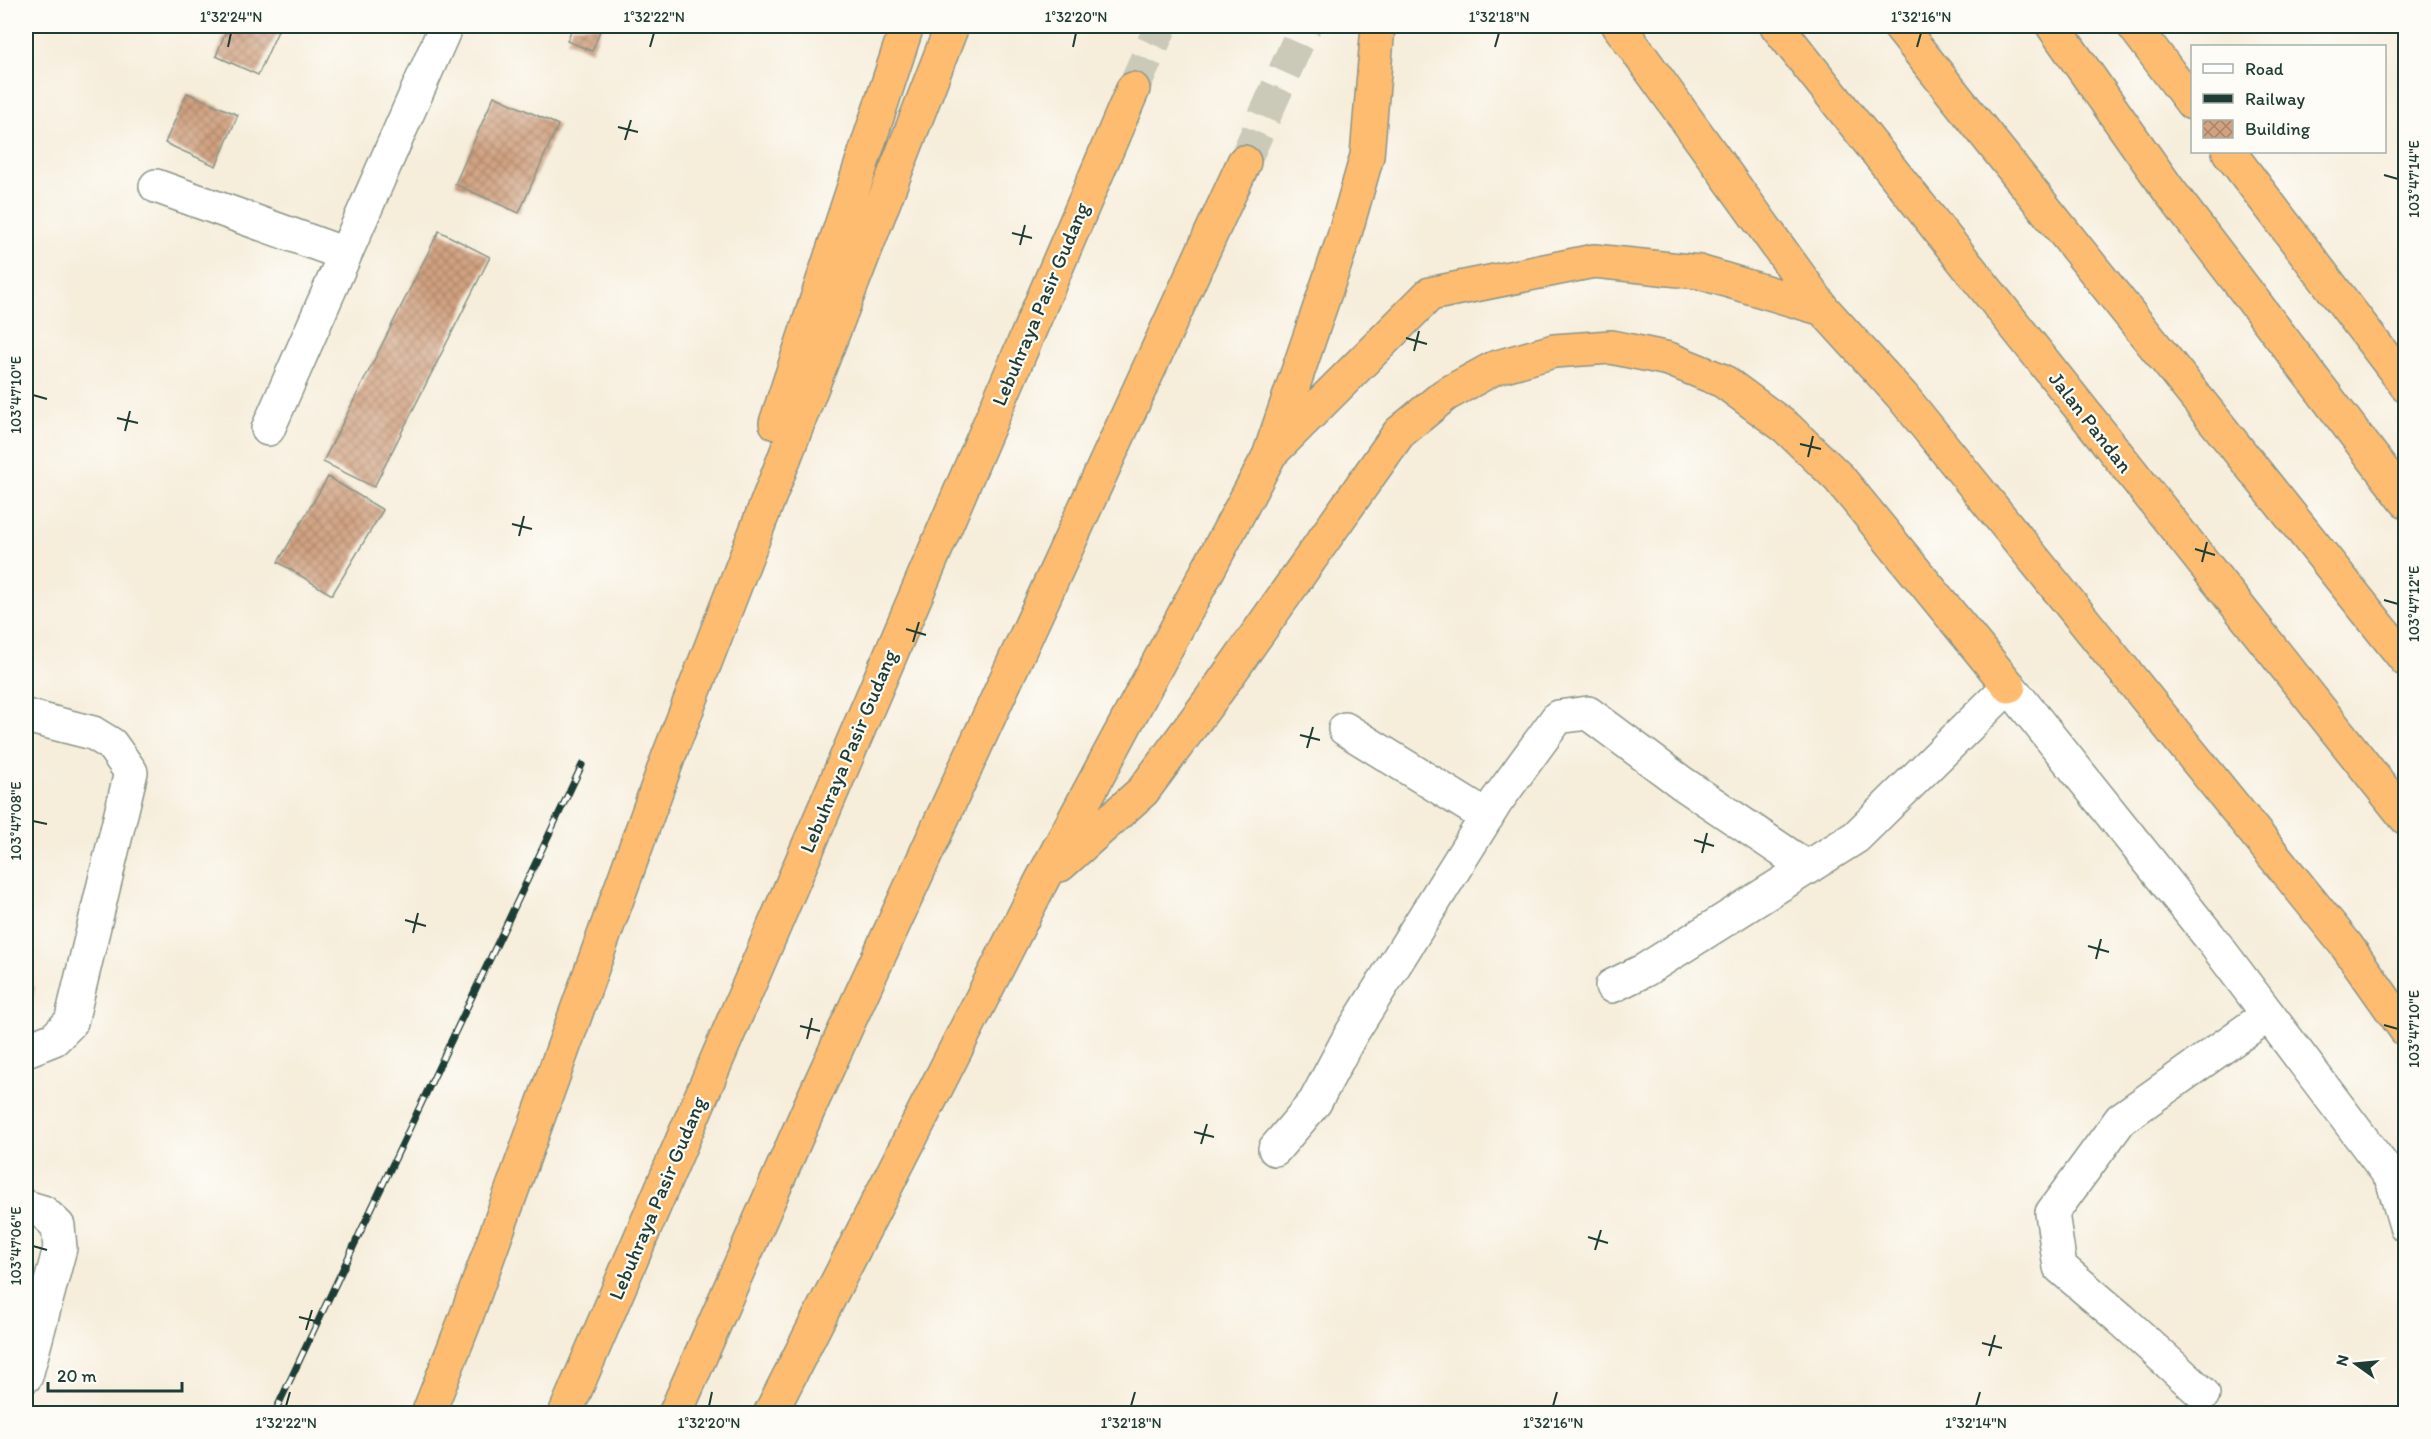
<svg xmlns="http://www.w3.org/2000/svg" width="2431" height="1439" font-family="Itim,sans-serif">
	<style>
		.building { fill: url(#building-cross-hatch) }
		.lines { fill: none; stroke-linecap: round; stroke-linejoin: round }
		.highway-tunnel { stroke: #cbcab9; stroke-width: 33; stroke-dasharray: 33 16; stroke-linecap: butt }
		.minor-casing { stroke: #8a9587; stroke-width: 36 }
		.highway-casing { stroke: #8a9587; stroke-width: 36 }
		.minor { stroke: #fff; stroke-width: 33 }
		.highway { stroke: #febc70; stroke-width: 33 }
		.rail-casing { stroke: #1f3d34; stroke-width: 7 }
		.rail { stroke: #fdfcf7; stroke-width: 4.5; stroke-dasharray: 14; stroke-linecap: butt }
		.ticks { fill: none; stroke: #1f3d34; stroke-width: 2 }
		.labels { text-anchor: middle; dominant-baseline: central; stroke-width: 4.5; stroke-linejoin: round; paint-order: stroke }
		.street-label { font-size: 21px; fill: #1f3d34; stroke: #fdfcf7 }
		.neatline { fill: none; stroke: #1f3d34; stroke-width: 2 }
		.ticks-label { font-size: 15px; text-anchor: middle; fill: #1f3d34 }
	</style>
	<defs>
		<pattern id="building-cross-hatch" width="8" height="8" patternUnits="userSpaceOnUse" patternTransform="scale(1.5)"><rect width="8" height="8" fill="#d1a180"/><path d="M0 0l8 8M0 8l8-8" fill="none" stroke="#a9846a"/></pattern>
	</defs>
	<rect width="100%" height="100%" fill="#fdfcf7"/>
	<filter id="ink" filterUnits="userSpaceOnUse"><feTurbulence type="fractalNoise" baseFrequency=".0167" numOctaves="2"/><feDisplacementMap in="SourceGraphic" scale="12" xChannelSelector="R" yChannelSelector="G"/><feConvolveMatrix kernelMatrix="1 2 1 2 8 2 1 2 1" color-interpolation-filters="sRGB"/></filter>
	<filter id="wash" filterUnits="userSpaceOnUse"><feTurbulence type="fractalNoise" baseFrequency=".008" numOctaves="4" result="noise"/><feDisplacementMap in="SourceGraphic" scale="24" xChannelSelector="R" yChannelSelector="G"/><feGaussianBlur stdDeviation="1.35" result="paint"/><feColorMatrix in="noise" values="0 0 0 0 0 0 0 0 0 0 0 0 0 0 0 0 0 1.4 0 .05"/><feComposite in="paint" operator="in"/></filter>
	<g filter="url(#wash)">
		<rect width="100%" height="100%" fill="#f6edda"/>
		<g id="blocks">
			<path class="building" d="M228 26H265L278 31 258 75 216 56Z
				M573 26H602L592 51 567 41Z
				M187 93 238 115 216 166 165 143Z
				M494 96 558 125 519 213 455 184Z
				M439 231 490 257 374 487 323 462Z
				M328 477 383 510 332 595 278 562Z
				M26 984 35 987 26 1020Z"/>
		</g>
	</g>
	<g filter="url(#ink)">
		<use href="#blocks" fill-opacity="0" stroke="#8a9587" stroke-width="1.5"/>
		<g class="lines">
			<path class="highway-tunnel" d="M1133 89 1161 26
				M1244 162 1305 26"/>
			<g class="minor-casing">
				<path id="minor" d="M156 186 345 254
					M268 429 446 26
					M26 716 93 733 111 744 131 772 71 1022 54 1039 29 1049H26
					M1345 729 1487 817
					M1612 986 1645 970 1856 837 2009 686 2209 936 2406 1197
					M1275 1149 1315 1102 1350 1036 1496 802 1558 717 1588 713 1682 783 1808 868
					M2393 1182 2406 1226
					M26 1207 43 1212 58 1226 60 1248 26 1376
					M2203 1394 2121 1319 2060 1267 2052 1213 2121 1119 2268 1015"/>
			</g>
			<g class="highway-casing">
				<path id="highway" d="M1619 26 1823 309 1902 396 2346 945 2406 1030
					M1777 26 2406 818
					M1899 26 2406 660
					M2053 26 2168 189 2406 501
					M2134 26 2192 103
					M2229 152 2406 385
					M776 423 907 26
					M1274 450 1430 294 1594 261 1699 272 1823 309
					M1060 865 1143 791 1217 691 1399 433 1445 395 1494 368 1554 351 1611 347 1669 359 1723 381 1787 428 1839 478 2009 686
					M428 1414 464 1323 668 758 952 26
					M565 1414 1133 89
					M675 1414 810 1106 1244 162
					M770 1414 1042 880 1269 456 1343 240 1367 156 1378 26"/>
			</g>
			<use href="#minor" class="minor"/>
			<use href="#highway" class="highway"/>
			<g class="rail-casing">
				<path id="rail" d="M274 1414 582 765"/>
			</g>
			<use href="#rail" class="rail"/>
		</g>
	</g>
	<path class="ticks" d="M228 47 231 33M650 47 654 33M1073 47 1076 33M1495 47 1499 33M1917 47 1921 33M618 127 638 132M625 140 631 120M2384 175 2398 179M1012 233 1032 238M1020 245 1025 225M1406 338 1427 344M1414 351 1419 331M33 395 47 399M117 418 138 423M125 431 130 411M1800 444 1821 449M1808 457 1813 436M512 524 532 529M519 536 524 516M2195 549 2215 555M2202 562 2207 542M2384 600 2398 604M906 629 926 635M913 642 919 622M1300 735 1320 740M1307 748 1313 727M33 821 47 824M1694 840 1714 846M1702 853 1707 833M405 920 426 926M413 933 418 913M2088 946 2109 952M2096 959 2101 939M2384 1025 2398 1029M800 1026 820 1031M807 1039 812 1018M1194 1132 1214 1137M1201 1144 1207 1124M1588 1237 1608 1243M33 1246 47 1250M1595 1250 1601 1230M299 1317 319 1322M306 1330 312 1310M1982 1343 2002 1348M1989 1356 1995 1335M286 1406 290 1392M709 1406 712 1392M1131 1406 1135 1392M1553 1406 1557 1392M1976 1406 1980 1392"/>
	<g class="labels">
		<g class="street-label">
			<text transform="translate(1040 304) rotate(-67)">Lebuhraya Pasir Gudang</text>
			<text transform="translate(2091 422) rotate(52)">Jalan Pandan</text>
			<text transform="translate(848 751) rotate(-67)">Lebuhraya Pasir Gudang</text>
			<text transform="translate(657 1198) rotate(-67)">Lebuhraya Pasir Gudang</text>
		</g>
	</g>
	<rect width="2431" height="1439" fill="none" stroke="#fdfcf7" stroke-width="66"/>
	<rect x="2191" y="45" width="195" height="108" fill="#fdfcf7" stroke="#a4b0a9" stroke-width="1.5"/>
	<rect x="2203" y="64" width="30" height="9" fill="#ffffff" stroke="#a4b0a9" stroke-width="1.5"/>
	<text x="2245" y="75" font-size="18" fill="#1f3d34">Road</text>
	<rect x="2203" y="94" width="30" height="9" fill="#1f3d34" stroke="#a4b0a9" stroke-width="1.5"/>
	<text x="2245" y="105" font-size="18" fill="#1f3d34">Railway</text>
	<rect x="2203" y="120" width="30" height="18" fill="url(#building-cross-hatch)" stroke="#a4b0a9" stroke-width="1.5"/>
	<text x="2245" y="135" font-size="18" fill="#1f3d34">Building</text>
	<g transform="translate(2356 1364) rotate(285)" stroke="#fdfcf7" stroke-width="4.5" paint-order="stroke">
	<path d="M0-4.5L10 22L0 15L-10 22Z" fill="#1f3d34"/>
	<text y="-9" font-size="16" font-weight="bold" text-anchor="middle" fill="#1f3d34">N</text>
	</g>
	<path d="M48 1382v9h134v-9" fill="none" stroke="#1f3d34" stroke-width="3"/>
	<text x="57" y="1382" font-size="18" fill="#1f3d34" stroke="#fdfcf7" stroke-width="4.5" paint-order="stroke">20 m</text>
	<rect x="33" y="33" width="2365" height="1373" class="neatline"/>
	<g class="ticks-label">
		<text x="231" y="22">1°32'24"N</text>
		<text x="654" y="22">1°32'22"N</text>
		<text x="1076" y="22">1°32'20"N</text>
		<text x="1499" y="22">1°32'18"N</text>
		<text x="1921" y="22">1°32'16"N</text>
		<text transform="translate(2414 179) rotate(-90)" y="5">103°47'14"E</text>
		<text transform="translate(16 395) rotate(-90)" y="5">103°47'10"E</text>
		<text transform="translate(2414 604) rotate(-90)" y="5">103°47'12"E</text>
		<text transform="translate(16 821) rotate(-90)" y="5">103°47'08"E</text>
		<text transform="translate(2414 1029) rotate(-90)" y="5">103°47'10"E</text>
		<text transform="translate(16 1246) rotate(-90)" y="5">103°47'06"E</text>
		<text x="286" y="1428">1°32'22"N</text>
		<text x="709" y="1428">1°32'20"N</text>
		<text x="1131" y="1428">1°32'18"N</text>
		<text x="1553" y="1428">1°32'16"N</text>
		<text x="1976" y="1428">1°32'14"N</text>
	</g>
</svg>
